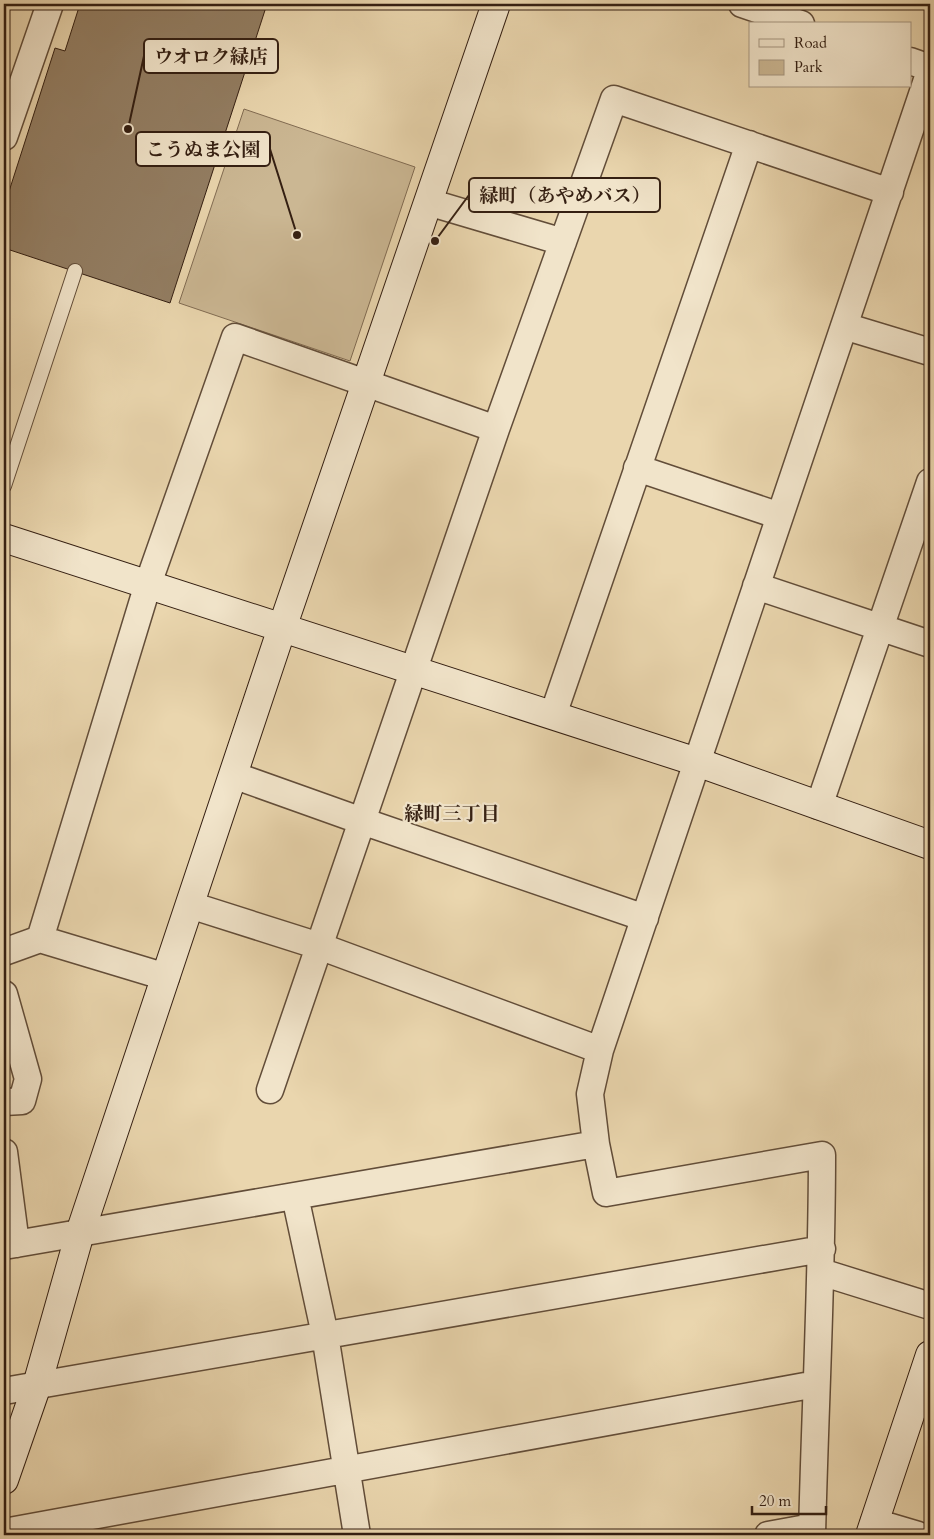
<svg xmlns="http://www.w3.org/2000/svg" width="934" height="1539" font-family="Cardo,'Noto Serif JP',serif">
	<style>
		.green { fill: #cbb793; stroke: #806b52 }
		.building { fill: #937e63; stroke: #341f12 }
		.lines { fill: none; stroke-linecap: round; stroke-linejoin: round }
		.lane-casing { stroke: #624d39; stroke-width: 16 }
		.street-casing { stroke: #624d39; stroke-width: 29 }
		.secondary-casing { stroke: #341f12; stroke-width: 30 }
		.lane { stroke: #f1e4ca; stroke-width: 14 }
		.street { stroke: #f1e4ca; stroke-width: 26 }
		.secondary { stroke: #f1e4ca; stroke-width: 28 }
		.labels { text-anchor: middle; dominant-baseline: central; stroke-width: 4.5; stroke-linejoin: round; paint-order: stroke }
		.neighbourhood-label { font-size: 19px; font-weight: bold; fill: #341f12; stroke: #f1e4ca }
		.leader { fill: none; stroke: #341f12; stroke-width: 2 }
		.callout-dot { fill: #341f12; stroke: #f1e4ca; stroke-width: 2 }
		.callout { fill: #f1e4ca; stroke: #341f12; stroke-width: 2 }
		.callout-label { font-size: 19px; text-anchor: middle; font-weight: bold; fill: #341f12 }
	</style>
	<rect width="100%" height="100%" fill="#ead6ae"/>
	<filter id="stains"><feTurbulence type="fractalNoise" baseFrequency=".004" numOctaves="4"/><feColorMatrix values="0 0 0 0 .2 0 0 0 0 .09 0 0 0 0 .02 0 0 0 .5 -.17"/></filter>
	<radialGradient id="worn" r=".72"><stop offset=".6" stop-color="#630" stop-opacity="0"/><stop offset="1" stop-color="#630" stop-opacity=".3"/></radialGradient>
	<path class="green" d="M244 109 415 167 350 361 179 303Z"/>
	<path class="building" d="M80 4H267L170 303 4 248V207L55 48 65 51Z"/>
	<g class="lines">
		<g class="lane-casing">
			<path id="lane" d="M4 486 75 271"/>
		</g>
		<g class="street-casing">
			<path id="street" d="M742 4 801 24
				M910 61 930 68
				M4 137 50 4
				M428 202 563 242
				M844 326 930 352
				M637 468 780 516
				M756 586 930 644
				M553 715 749 144
				M233 775 362 821 645 918
				M819 806 930 482
				M190 905 319 946 600 1050
				M40 939 148 584 235 337 496 429
				M4 952 40 939 166 977
				M4 994 28 1079 22 1101 4 1102
				M270 1090 496 429 614 99 890 192
				M4 1152 16 1244
				M295 1196 325 1335 357 1535
				M4 1246 596 1144
				M821 1272 930 1306
				M4 1391 822 1249
				M874 1522 918 1535
				M4 1532 816 1384
				M768 1535 812 1527
				M812 1535C815 1408 822 1282 822 1155L606 1193 596 1144 590 1094 600 1050 930 71"/>
		</g>
		<g class="secondary-casing">
			<path id="secondary" d="M4 538 697 762 930 845
				M4 1480 37 1385 80 1233 282 628 496 4
				M870 1535 930 1355"/>
		</g>
		<use href="#lane" class="lane"/>
		<use href="#street" class="street"/>
		<use href="#secondary" class="secondary"/>
	</g>
	<g class="labels">
		<g class="neighbourhood-label">
			<text x="452" y="814">緑町三丁目</text>
		</g>
	</g>
	<path class="leader" d="M128 129L144 56M297 235L270 149M435 241L469 195"/>
	<g class="callout-dot">
		<circle cx="128" cy="129" r="5"/>
		<circle cx="297" cy="235" r="5"/>
		<circle cx="435" cy="241" r="5"/>
	</g>
	<g class="callout">
		<rect x="144" y="39" width="134" height="34" rx="5"/>
		<rect x="136" y="132" width="134" height="34" rx="5"/>
		<rect x="469" y="178" width="191" height="34" rx="5"/>
	</g>
	<g class="callout-label">
		<text x="211" y="63">ウオロク緑店</text>
		<text x="203" y="156">こうぬま公園</text>
		<text x="565" y="202">緑町（あやめバス）</text>
	</g>
	<rect width="934" height="1539" fill="none" stroke="#ead6ae" stroke-width="20"/>
	<rect x="5" y="5" width="924" height="1529" fill="none" stroke="#341f12" stroke-width="2.5"/>
	<rect x="10" y="10" width="914" height="1519" fill="none" stroke="#341f12"/>
	<rect x="749" y="22" width="162" height="65" fill="#f1e4ca" stroke="#a59580"/>
	<rect x="759" y="39" width="25" height="8" fill="#f1e4ca" stroke="#a59580"/>
	<text x="794" y="48" font-size="15" fill="#341f12">Road</text>
	<rect x="759" y="60" width="25" height="15" fill="#cbb793" stroke="#a59580"/>
	<text x="794" y="72" font-size="15" fill="#341f12">Park</text>
	<path d="M752 1506v8h74v-8" fill="none" stroke="#341f12" stroke-width="2.5"/>
	<text x="759" y="1506" font-size="15" fill="#341f12" stroke="#f1e4ca" stroke-width="4" paint-order="stroke">20 m</text>
	<rect width="100%" height="100%" filter="url(#stains)"/>
	<rect width="100%" height="100%" fill="url(#worn)"/>
</svg>
